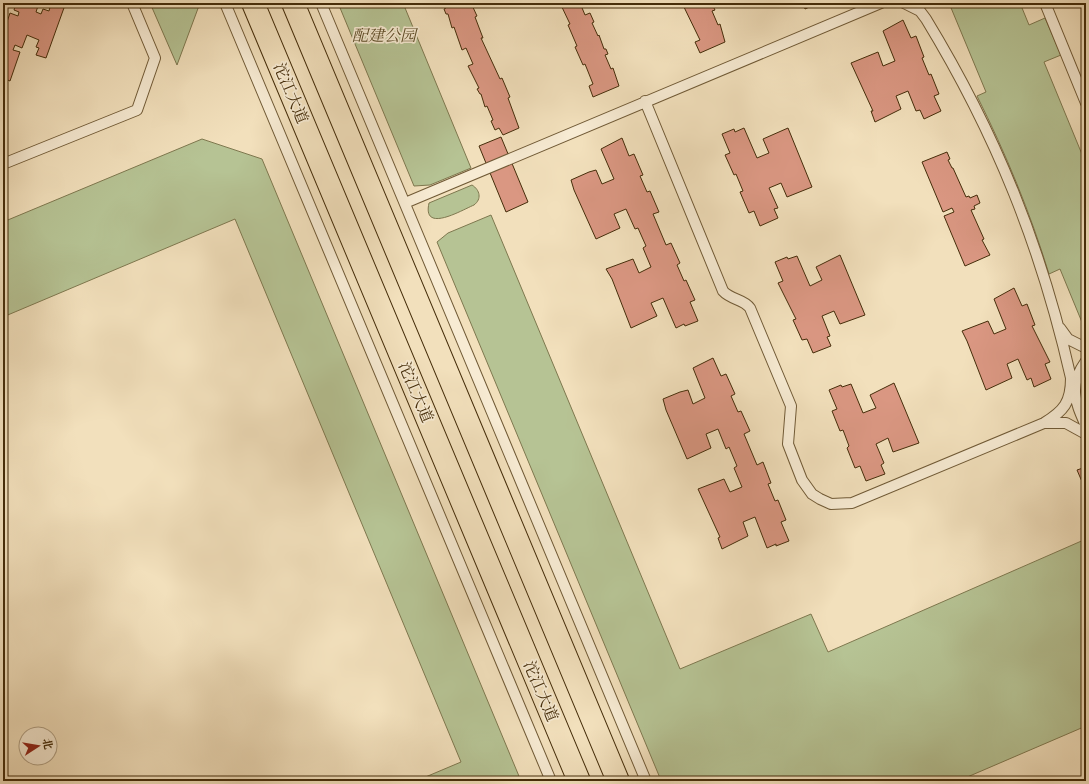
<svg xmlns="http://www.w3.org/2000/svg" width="1089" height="784" font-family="'IM FELL Great Primer','Noto Serif SC',serif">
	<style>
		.green { fill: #b6c394; stroke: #7e784f }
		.building { fill: #da9782; stroke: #452d0a }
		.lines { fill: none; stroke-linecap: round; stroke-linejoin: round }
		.service-casing { stroke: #705a36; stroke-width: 12 }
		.trunk-casing { stroke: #452d0a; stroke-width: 24 }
		.service { stroke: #f7ebd3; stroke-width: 10 }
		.trunk { stroke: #f2e0bc; stroke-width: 22 }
		.labels { text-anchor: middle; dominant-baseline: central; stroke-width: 3.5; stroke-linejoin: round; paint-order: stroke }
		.park-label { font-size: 16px; font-style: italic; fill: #5c4b26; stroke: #f7ebd3 }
		.street-label { font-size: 16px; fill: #452d0a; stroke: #f7ebd3 }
	</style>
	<rect width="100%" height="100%" fill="#f2e0bc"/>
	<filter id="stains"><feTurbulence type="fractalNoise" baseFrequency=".005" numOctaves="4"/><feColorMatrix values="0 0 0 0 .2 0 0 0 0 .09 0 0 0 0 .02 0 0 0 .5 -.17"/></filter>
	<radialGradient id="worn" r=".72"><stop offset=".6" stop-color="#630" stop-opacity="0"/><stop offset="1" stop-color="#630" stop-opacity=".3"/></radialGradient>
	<path class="green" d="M150 3H200L177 65Z
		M338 3H403L471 168 430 185 414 186Z
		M949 3H1020L1029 25 1045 18 1061 55 1044 62 1086 164V332L1060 269 1049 274C1030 212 1006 154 977 96L986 92Z
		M202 139 262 159 521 781H416L461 762 235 219 3 317V222Z
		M472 185C480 190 482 199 474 205 462 210 422 234 429 203Z
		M491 215 680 669 811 614 828 652 1086 539V726L958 781H667L660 778 437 242 448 233Z"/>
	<path class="building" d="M16 3H39L36 12 41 14 43 9 49 11 51 3 65 5 46 58 36 55 39 48 36 47 39 40 27 35 22 48 15 45 13 50 20 52 10 81 3 78V24L6 25 10 13 18 16 19 12 14 10Z
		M444 3H471L477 16 475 17 483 38H481L500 79 502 78 510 97 508 98 519 128 503 135 499 128 495 130 491 121 493 120 487 106 485 107 481 94H480L477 89 479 88 468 66 473 64 466 48 462 50 454 27 452 28 448 14H446L444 9 446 8Z
		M560 3H580L585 15 590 13 594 22 592 23 598 36 599 35 604 49H606L608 54 605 55 611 69 613 68 619 86 593 97 589 86 593 84 585 64 583 65 575 47 577 46 568 25 570 24Z
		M682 3 712 4 715 10 712 11 718 25 720 24 725 42 700 53 695 42 700 40Z
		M803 3H818L805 9Z
		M903 20 911 38 916 36 924 57 922 58 929 75 931 74 939 94 934 96 941 111 924 119 920 110 916 111 908 91 896 96 901 109 875 122 871 111H873L851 63 878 52 883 66 895 61 883 31Z
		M744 128 757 158 769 153 763 139 788 128 812 187 787 197 781 183 769 188 778 208 774 209 778 218 760 226 754 211 749 213 740 192 743 191 736 174 734 175 725 155 730 153 722 134 734 129 735 132Z
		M501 137 528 202 506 212 479 146Z
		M622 138 629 156 634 154 643 175 640 176 647 192 650 191 659 212 653 214 666 245 671 243 680 263 677 265 684 281 686 280 695 300 690 302 698 321 685 326 684 324 676 328 663 298 651 303 657 316 631 328 612 279 606 269 633 259 639 273 651 267 643 248 646 246 638 228 635 229 626 209 614 214 620 228 596 239 574 190 571 180 589 172 596 170 602 184 614 179 601 149Z
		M947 152 950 159 948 160 952 168H953L966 197 969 196 970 198 977 195 980 203 974 206 975 209 971 210 984 239 982 240 990 255 965 266 944 216 954 212 952 208 943 212 922 162Z
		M840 255 865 315 840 324 834 311 822 316 830 336 827 337 831 346 813 353 807 339 802 340 793 320 796 319 778 283 783 281 775 262 787 257 788 259 797 256 810 286 822 280 816 267Z
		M1014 288 1022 306 1027 304 1035 325 1032 326 1050 362 1045 364 1051 379 1034 387 1031 378 1027 380 1018 359 1007 364 1012 378 986 390 967 341 962 331 988 321 994 334 1006 329 994 299Z
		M713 358 721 376 726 374 735 394 731 396 738 412 741 411 750 431 744 434 757 465 763 462 771 483 768 484 775 501 778 500 786 520 781 522 789 541 776 546V544L767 548 755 517 743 522 748 536 722 549 718 538 720 537 698 489 724 479 730 492 742 487 734 468 737 466 729 447 726 449 718 429 706 434 711 448 687 459 666 410 663 399 680 392 688 390 693 404 705 398 693 368Z
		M894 383 919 443 893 452 888 438 876 444 884 463 881 465 885 474 866 481 860 466 855 468 847 448 849 446 843 430 840 431 832 411 837 409 829 390 841 385 842 387 851 384 863 413 876 408 870 395Z
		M1086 467V491L1077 470Z"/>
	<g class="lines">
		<g class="service-casing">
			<path id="service" d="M225 3 551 781
				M321 3 646 781
				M1045 3 1086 103
				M645 101 723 291C731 300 744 299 750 308L791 406 788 444 802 480 812 494 820 499 831 504 852 503 1044 423C1064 411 1071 402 1071 378 1041 246 996 134 926 19L920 11 904 3
				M3 164 137 110 155 58 132 3
				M405 203 881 3
				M1060 328 1068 339 1086 348
				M1086 361C1068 386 1075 401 1086 426
				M1046 423H1066L1086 434
				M3 778 4 781"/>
		</g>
		<g class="trunk-casing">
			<path id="trunk" d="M253 3 579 781
				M293 3 618 781"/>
		</g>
		<use href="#service" class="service"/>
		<use href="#trunk" class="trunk"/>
	</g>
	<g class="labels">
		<g class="park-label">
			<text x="384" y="35">配建公园</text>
		</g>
		<g class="street-label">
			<text transform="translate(291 93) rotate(67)">沱江大道</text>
			<text transform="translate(416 392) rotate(67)">沱江大道</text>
			<text transform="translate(541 691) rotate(67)">沱江大道</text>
		</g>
	</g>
	<rect width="1089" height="784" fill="none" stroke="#f2e0bc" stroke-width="16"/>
	<rect x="4" y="4" width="1081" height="776" fill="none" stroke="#452d0a" stroke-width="2"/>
	<rect x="8" y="8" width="1073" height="768" fill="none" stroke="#452d0a"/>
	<g transform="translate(38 746) rotate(78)"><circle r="19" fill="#f7ebd3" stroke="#b09f83"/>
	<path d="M0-3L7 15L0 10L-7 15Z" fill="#8f2418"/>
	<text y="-6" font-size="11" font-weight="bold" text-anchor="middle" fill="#452d0a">北</text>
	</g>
	<rect width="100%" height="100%" filter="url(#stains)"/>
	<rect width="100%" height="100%" fill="url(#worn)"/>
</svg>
